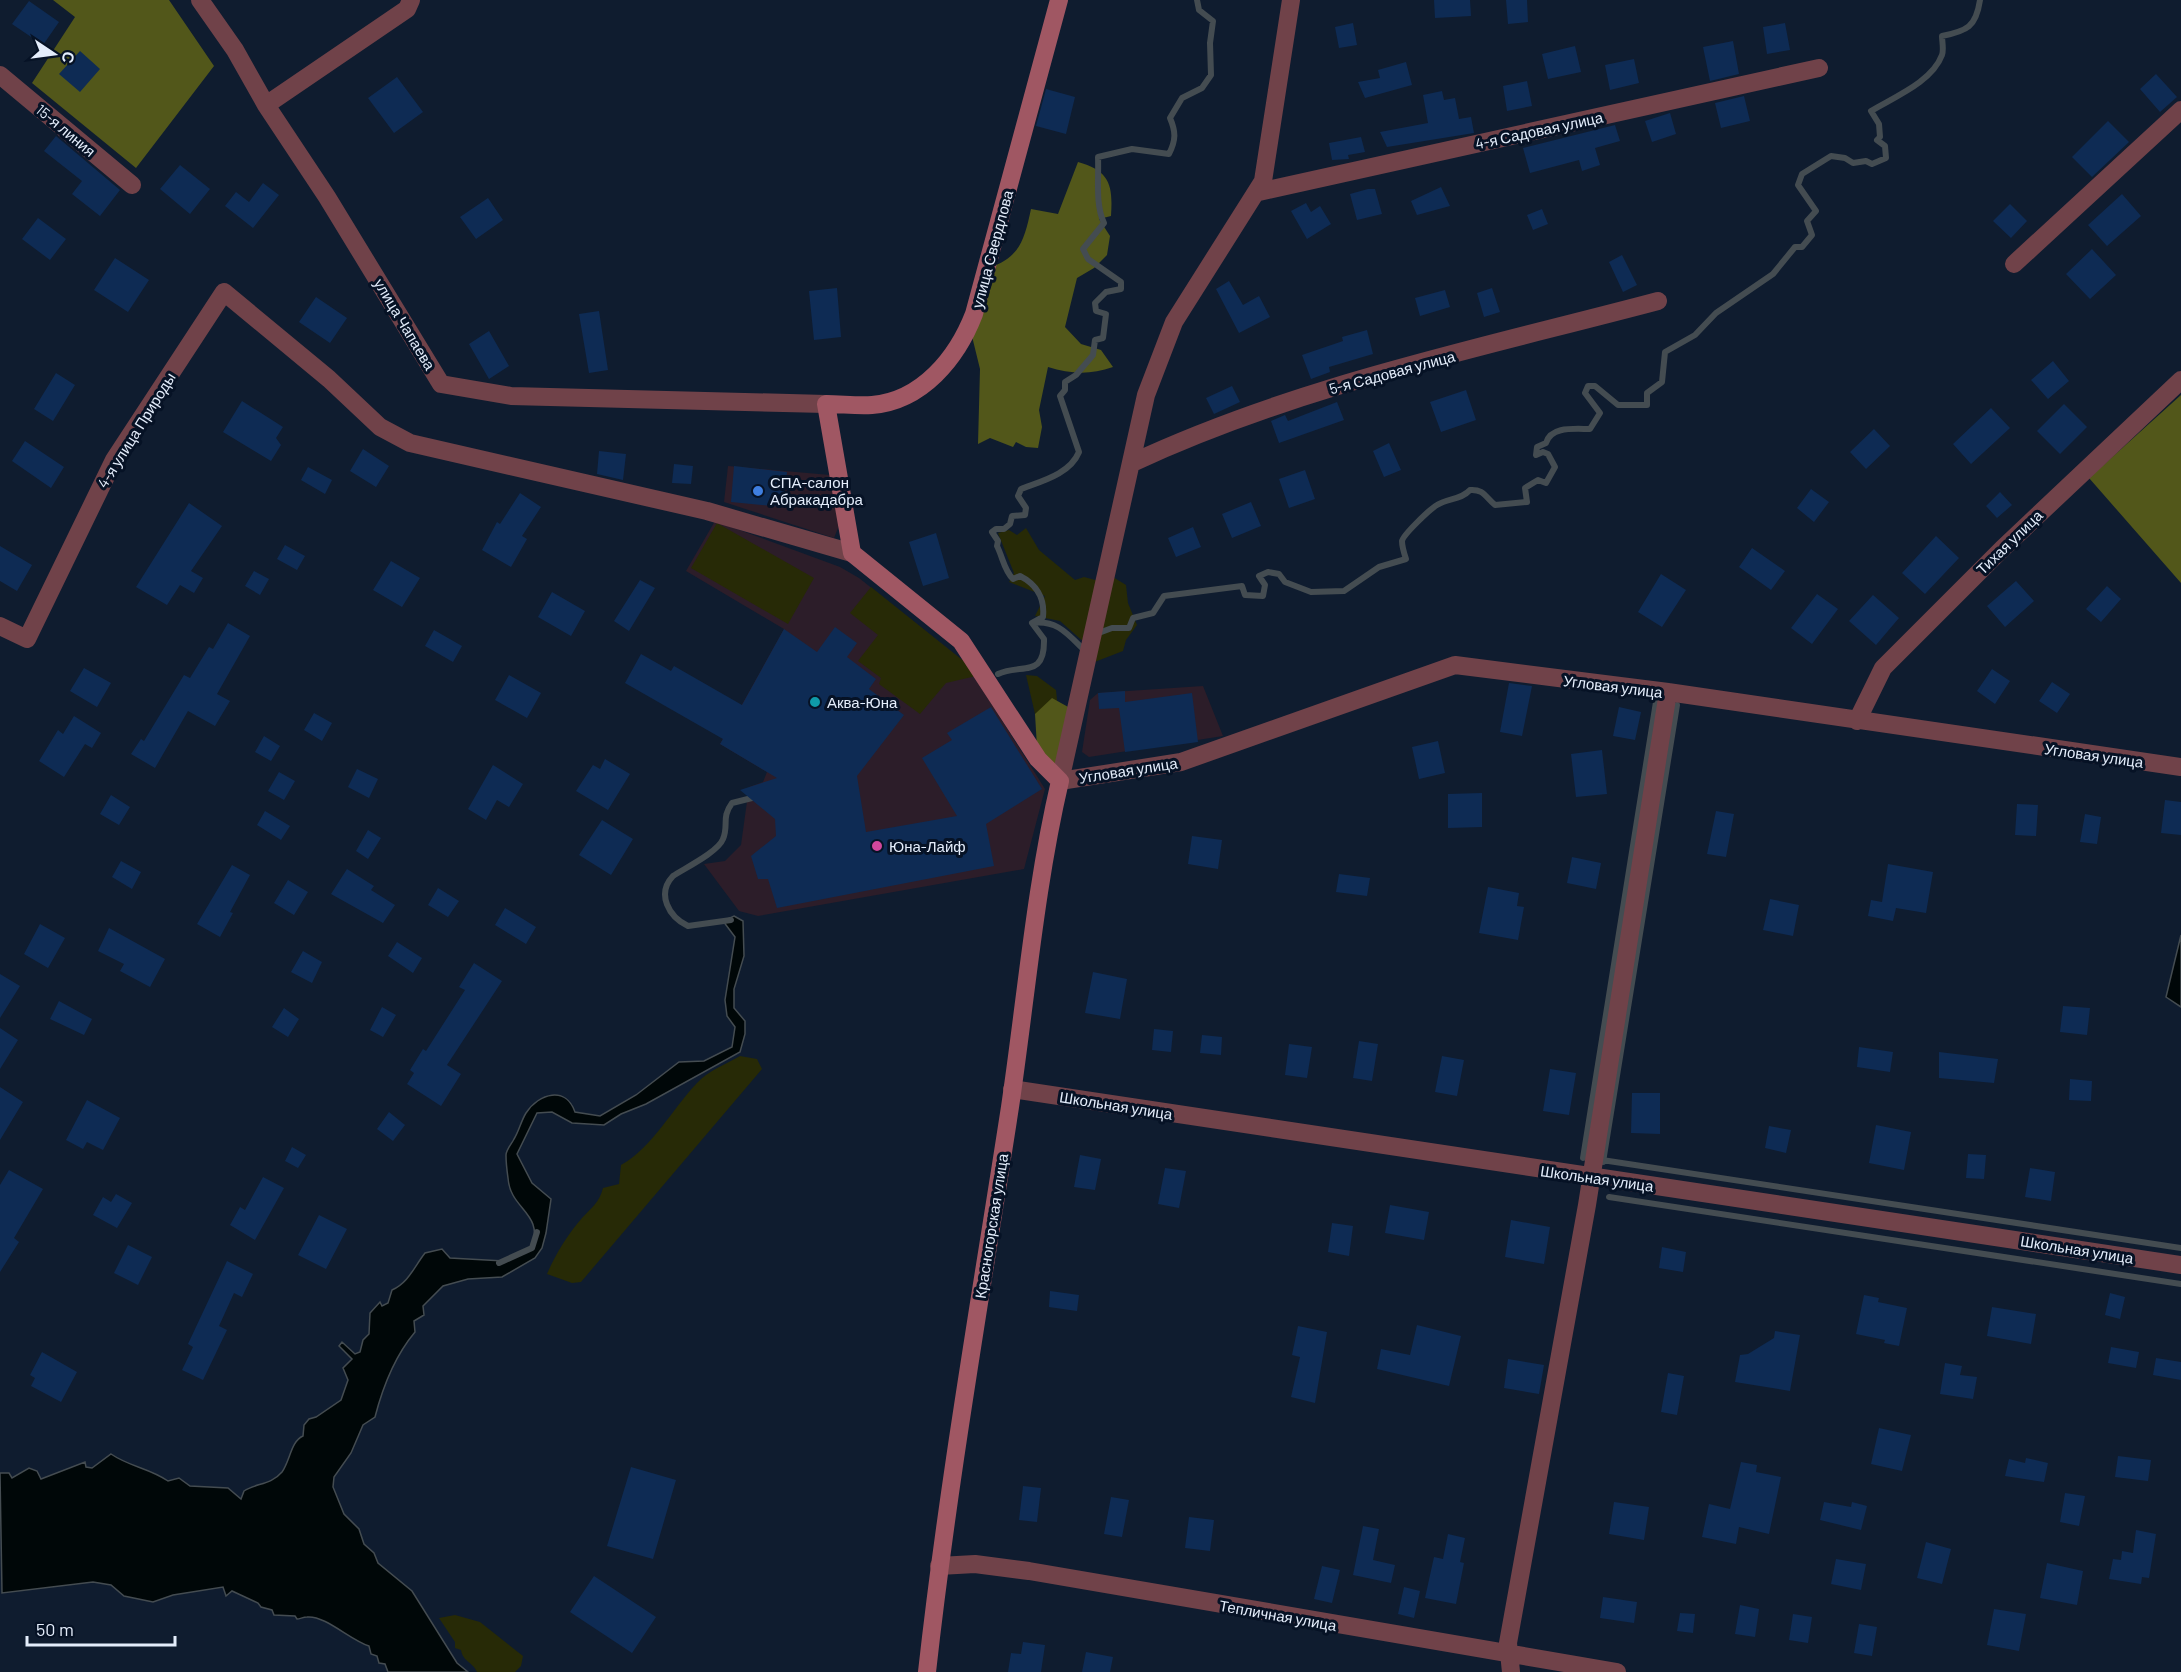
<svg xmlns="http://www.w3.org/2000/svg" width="2181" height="1672" font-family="Barlow,sans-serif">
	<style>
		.commercial { fill: #2c1d29 }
		.green { fill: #272a06 }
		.forest { fill: #52571a }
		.water { fill: #000708; stroke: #444c51; stroke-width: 1.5 }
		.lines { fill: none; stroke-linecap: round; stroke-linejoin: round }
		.stream { stroke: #444c51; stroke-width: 6 }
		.building { fill: #0e2b54 }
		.street { stroke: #704249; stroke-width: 18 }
		.secondary { stroke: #a05763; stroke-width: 18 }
		.shop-dot { fill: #3f7fe0; stroke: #061225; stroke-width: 2 }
		.culture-dot { fill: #0f9aa8; stroke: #061225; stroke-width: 2 }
		.hotel-dot { fill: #d1479c; stroke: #061225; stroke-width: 2 }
		.labels { text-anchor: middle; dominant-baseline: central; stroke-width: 6; stroke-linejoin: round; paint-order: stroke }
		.street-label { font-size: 15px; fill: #e4edfb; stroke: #061225 }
		.poi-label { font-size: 15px; fill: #e4edfb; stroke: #061225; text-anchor: start }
	</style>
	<rect width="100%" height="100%" fill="#0f1c2f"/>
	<path class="commercial" d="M728 466 830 475 840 523 834 538 724 502Z
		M715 521 840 567 859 578 966 663 1045 789 1024 869 758 916 739 911 704 864 725 861 741 845 749 787 763 782 767 772 720 744 784 629 686 571Z
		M1203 686 1223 736 1089 757 1082 752 1090 700 1098 693Z"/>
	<path class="green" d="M717 523 814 578 788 624 691 568Z
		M1026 528 1039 550 1075 580 1084 577 1099 581 1086 644 1060 621 1035 616 1045 596 1009 582 1014 573 998 533 1009 530 1017 535Z
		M1113 577 1126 585 1128 603 1137 625 1126 640 1123 651 1092 663Z
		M871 587 966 663 976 676 946 683 920 714 879 684 881 678 858 661 878 635 850 613Z
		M1026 675 1037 676 1056 690 1058 710 1043 729 1035 714Z
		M740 1056 757 1059 762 1069 581 1282 572 1283 547 1274C555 1255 568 1234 582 1218 592 1207 599 1203 603 1188L619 1184 621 1165C653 1147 672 1109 697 1083 708 1071 726 1064 740 1056Z
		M455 1615 480 1622 523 1656 521 1666 515 1672H477C473 1662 463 1662 461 1650L455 1648V1642L439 1618Z"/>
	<path class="forest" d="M53 0H169L214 66 136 168 32 83 75 17Z
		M1078 162C1110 171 1113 185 1111 216L1099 219 1110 236 1107 255 1094 268 1077 278 1065 327 1081 344 1101 350 1113 367C1090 375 1071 374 1048 367L1039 410 1042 427 1038 448 1026 447 1016 442 1013 447 990 438 978 444 980 369 968 320 985 269C1019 259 1024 242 1031 209L1058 214Z
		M2181 395V583L2089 478Z
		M1052 698 1070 708 1057 768 1037 747 1035 714Z"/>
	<path class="water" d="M734 916 743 921 744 956 734 989V1008L745 1021V1034L740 1052 646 1104 621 1114 604 1125 572 1123 552 1112 537 1113 517 1154 532 1183 551 1199 546 1233 542 1248 535 1258 502 1277 468 1279 443 1286 423 1306 424 1315 414 1321 415 1332C394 1357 383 1386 375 1417L363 1425 351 1453 334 1477 333 1487 344 1514 359 1529 364 1544 374 1553 378 1563 412 1591 457 1663 468 1672H388L385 1664 379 1663 377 1656 371 1654 369 1646C350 1640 325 1615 307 1617 303 1617 300 1619 297 1619L295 1616 274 1615 272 1610 261 1607 258 1603 232 1591 226 1596 223 1587 173 1595 153 1602 124 1596 111 1585 93 1582 2 1593 0 1473H9L12 1478 29 1468 37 1471 41 1479 85 1462 86 1467 92 1468 111 1454C130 1467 149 1468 168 1481L179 1478 190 1486 228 1488 241 1499 244 1491C256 1483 271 1485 282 1472 290 1461 291 1441 303 1436L304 1425 309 1419 316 1417 341 1400 348 1380 343 1368 352 1359 339 1346 342 1342 355 1354 360 1352 363 1340 369 1334 370 1313 380 1302 382 1306 388 1303 392 1290C409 1282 414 1267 425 1253L442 1249 450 1258 504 1261 532 1248C544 1212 510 1210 508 1178 507 1171 506 1162 506 1155 506 1150 512 1143 514 1139 519 1131 521 1121 526 1113 539 1093 566 1086 575 1112L600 1116 636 1095 679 1062 704 1061 732 1047 735 1027 727 1016 725 1000 735 937 723 921Z
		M2181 935V1007L2166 997Z"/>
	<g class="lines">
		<path class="stream" d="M1032 623 1043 617C1045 598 1036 584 1020 576L1013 579C1004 570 1003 558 997 546L998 541 992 532 996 529H1004L1010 524 1012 516 1025 515 1026 508 1018 496 1021 489C1042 481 1070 474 1079 452L1060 396 1065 390V382L1076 375 1093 355 1095 340 1103 338 1106 314 1096 311 1095 303 1106 292 1121 289V282L1088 259 1083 249 1104 223C1095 204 1099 178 1098 157L1132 149 1169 154C1176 140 1176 132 1170 118L1182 98 1202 88 1211 75 1210 43 1213 21 1199 10 1197 0
			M1096 634 1112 628H1129L1133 618 1153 613 1164 596 1242 586 1245 595 1263 596 1265 585 1259 576 1268 572 1279 574 1285 582 1311 592 1344 591 1379 567 1406 559C1404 553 1402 547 1402 541 1403 535 1430 509 1437 505 1448 498 1461 500 1470 490 1484 489 1485 497 1495 505L1527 502 1525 488 1538 480 1546 483 1555 467 1548 454 1543 452 1536 455 1537 447 1546 443C1551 426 1574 429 1590 429L1600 413 1585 393 1588 386H1595L1618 405H1647V393L1662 382 1665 352 1695 335 1716 313 1773 274 1795 247H1802L1812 235 1807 221 1816 211 1798 185 1802 174 1831 156 1845 158 1853 163 1866 161 1872 164 1886 158 1885 146 1877 140 1880 137 1879 124 1871 111C1894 97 1932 82 1942 55 1944 50 1942 41 1942 36 1967 31 1976 27 1980 0
			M998 674C1022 663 1045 679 1044 639L1032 623C1056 620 1066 632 1082 648
			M731 920 688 926C669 917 656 894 673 876 685 868 718 852 723 839 729 825 721 818 732 803L752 798
			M1583 1158 1656 702
			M1602 1160 2181 1248
			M1603 1162 1677 705
			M1609 1197 2181 1284
			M499 1263 532 1248 537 1232"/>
	</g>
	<path class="building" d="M1434 0H1470L1471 16 1435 18Z
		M1506 0H1527L1528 22 1508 24Z
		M29 1 59 22 43 45 12 24Z
		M1353 23 1357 45 1339 48 1335 27Z
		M1785 23 1790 50 1767 54 1763 27Z
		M1733 41 1739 74 1710 81 1703 47Z
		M1575 46 1581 72 1548 79 1542 54Z
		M80 51 100 69 80 92 59 74Z
		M1634 59 1639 83 1610 90 1605 65Z
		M1406 62 1412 85 1365 98 1358 82 1380 78 1378 70Z
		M2156 74 2177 97 2160 112 2140 89Z
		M397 77 423 112 394 133 368 98Z
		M1527 81 1532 106 1507 111 1503 86Z
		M1046 89 1075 97 1066 134 1036 126Z
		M1442 91 1444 100 1455 98 1459 119 1471 117 1474 133 1387 147 1380 132 1428 123 1423 95Z
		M1744 96 1750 121 1721 128 1715 103Z
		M1670 113 1676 134 1652 142 1645 121Z
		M2108 121 2129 142 2092 177 2072 157Z
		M1615 125 1620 141 1595 148 1600 165 1582 171 1579 160 1530 173 1523 148Z
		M56 136 120 190 100 216 72 194 82 181 44 151Z
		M1361 137 1365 152 1348 155 1349 159 1332 160 1329 143Z
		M180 165 210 189 190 214 160 189Z
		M263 183 279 195 253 228 225 206 236 192 249 202Z
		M1441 187 1450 206 1417 215 1411 201Z
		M1368 189H1375L1382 214 1357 220 1350 194Z
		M2122 194 2141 216 2107 246 2088 225Z
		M488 198 503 220 476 239 460 217Z
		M1306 203 1311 212 1320 206 1331 224 1307 239 1291 211Z
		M2010 204 2027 221 2011 238 1993 221Z
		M1542 209 1548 224 1533 230 1527 215Z
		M38 218 66 239 50 260 22 239Z
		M2092 249 2116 275 2090 299 2066 274Z
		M1622 255 1637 285 1623 292 1609 262Z
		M115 258 149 280 128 312 94 290Z
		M1229 281 1243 305 1259 296 1270 317 1239 333 1216 289Z
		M837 288 841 337 814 340 809 291Z
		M1492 288 1500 312 1484 317 1477 293Z
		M1445 290 1450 307 1420 316 1415 298Z
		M316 297 347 318 330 343 299 322Z
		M599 311 608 370 589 373 579 314Z
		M1367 330 1373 354 1329 367 1330 372 1311 379 1302 355 1343 341 1342 337Z
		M489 331 509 366 489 379 469 344Z
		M2053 361 2069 381 2048 399 2031 380Z
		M56 373 75 385 53 421 34 409Z
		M1232 386 1240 402 1214 414 1206 398Z
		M1466 390 1476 420 1441 432 1430 402Z
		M242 401 283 427 276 438 281 445 271 461 223 432Z
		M1337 402 1344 420 1279 443 1271 421 1285 415 1288 421Z
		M2064 404 2087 427 2060 454 2037 431Z
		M1991 408 2010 428 1971 464 1953 444Z
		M1874 429 1890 446 1866 469 1850 452Z
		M25 441 64 467 51 488 12 461Z
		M1389 443 1401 470 1384 477 1373 451Z
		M363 449 389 466 376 487 350 471Z
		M599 451 626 454 623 480 597 474Z
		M674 464 693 466 691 484 672 483Z
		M734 466 787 472 783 507 731 502Z
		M308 467 332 480 325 494 301 480Z
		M1305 470 1315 499 1289 508 1279 479Z
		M1811 489 1829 502 1814 522 1797 508Z
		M2000 492 2012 505 1997 518 1986 506Z
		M520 493 541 507 522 536 527 539 511 567 482 550 497 522 500 524Z
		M1251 502 1261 526 1232 538 1222 514Z
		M189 503 222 526 191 571 203 578 194 593 180 585 167 605 136 587Z
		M1193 527 1201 547 1176 557 1168 538Z
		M936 533 949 578 923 586 909 542Z
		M1936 536 1959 558 1925 594 1902 573Z
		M285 545 305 556 297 570 277 559Z
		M0 546 32 565 17 591 0 581Z
		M1752 548 1785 571 1771 590 1739 567Z
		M391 561 420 578 402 607 373 590Z
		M254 571 269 579 260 595 245 586Z
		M1661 574 1686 590 1662 627 1638 612Z
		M640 580 655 588 629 631 614 621Z
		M2016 581 2034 601 2005 627 1987 606Z
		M2107 586 2121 599 2101 622 2086 609Z
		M552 592 585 611 571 636 538 617Z
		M1817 594 1838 609 1812 644 1791 628Z
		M1873 595 1899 618 1876 645 1849 621Z
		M228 623 250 636 217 694 230 701 215 726 188 711 155 768 131 754 141 739 144 741 184 675 190 678 209 647 213 649Z
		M835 627 857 643 847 657 876 679 869 689 904 715 857 776 866 832 957 816 922 758 952 740 947 733 991 707 1042 789 986 824 994 866 777 908 768 879H758L751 856 776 836 775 819 740 790 777 778 720 744 723 739 625 683 641 654 671 671 674 666 742 705 784 629 817 652Z
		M434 630 462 646 453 662 425 646Z
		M84 668 111 683 97 707 70 691Z
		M1992 669 2010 681 1995 704 1977 691Z
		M509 675 541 693 527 718 495 700Z
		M2052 682 2070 694 2057 713 2039 701Z
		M1509 683 1532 686 1522 736 1500 732Z
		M1125 691V702L1192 693 1198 742 1125 752 1119 708 1099 709 1098 693Z
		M1619 707 1641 712 1635 740 1613 736Z
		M314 713 332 723 322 741 304 730Z
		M74 716 101 733 92 748 85 744 64 777 39 761 58 730 63 734Z
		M264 736 280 746 271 761 255 752Z
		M1438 741 1445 773 1419 779 1412 747Z
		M1602 750 1607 794 1576 797 1571 754Z
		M605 759 630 774 608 810 576 791 593 765 600 769Z
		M493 765 523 784 509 807 497 800 486 820 468 809Z
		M357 769 378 779 369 798 348 787Z
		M279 772 295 781 284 800 268 791Z
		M1482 793V827L1448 828V794Z
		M111 795 130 807 119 825 100 814Z
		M2165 800 2181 802V835L2161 833Z
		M2017 804 2038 805 2036 836 2015 835Z
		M265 811 290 826 281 840 257 825Z
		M1716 811 1734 814 1726 857 1707 854Z
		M2085 814 2101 817 2097 844 2080 842Z
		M602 820 633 839 611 875 579 855Z
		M368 830 381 838 368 859 356 851Z
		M1192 836 1222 840 1218 869 1188 864Z
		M1572 857 1601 863 1596 889 1567 883Z
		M121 861 141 872 132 889 112 877Z
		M1888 864 1933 872 1926 913 1896 908 1893 921 1868 916 1871 900 1882 902Z
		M232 865 250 875 230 912 233 913 220 937 197 924Z
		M347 869 374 886 371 890 395 905 383 923 331 894Z
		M1339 874 1370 878 1367 896 1336 892Z
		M288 880 308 892 294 915 274 903Z
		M1488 887 1519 893 1517 906 1524 907 1518 940 1479 933Z
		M438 888 459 901 448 917 428 905Z
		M1770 899 1799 905 1793 936 1763 930Z
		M505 908 536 927 526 944 495 925Z
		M40 924 65 938 48 968 24 954Z
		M109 928 165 959 150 987 120 971 124 964 98 951Z
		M397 942 422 958 413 973 388 956Z
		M303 951 322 962 312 983 291 972Z
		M474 963 502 981 447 1065 461 1074 441 1106 407 1084 414 1073 410 1070 423 1049 426 1051 465 990 459 987Z
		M1093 972 1127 979 1120 1019 1085 1013Z
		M0 974 20 986 0 1018Z
		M59 1001 92 1019 84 1035 50 1019Z
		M2063 1006 2090 1008 2087 1035 2060 1032Z
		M382 1007 396 1015 383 1037 370 1030Z
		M284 1008 299 1019 288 1037 272 1027Z
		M0 1028 18 1040 0 1069Z
		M1154 1029 1173 1031 1171 1052 1152 1050Z
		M1202 1035 1222 1037 1221 1055 1200 1053Z
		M1359 1041 1378 1044 1372 1081 1353 1078Z
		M1289 1044 1312 1047 1307 1078 1285 1075Z
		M1859 1047 1893 1052 1890 1072 1857 1067Z
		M1939 1052 1998 1059 1994 1083 1939 1078Z
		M1442 1056 1464 1060 1457 1096 1435 1092Z
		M1550 1069 1576 1073 1569 1115 1543 1111Z
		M2070 1079 2092 1081 2091 1101 2069 1100Z
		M0 1087 23 1102 0 1140Z
		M1632 1093H1660V1134L1631 1133Z
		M87 1100 120 1118 103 1150 87 1142 83 1149 66 1140Z
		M389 1112 405 1125 393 1141 377 1129Z
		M1876 1125 1911 1132 1904 1170 1869 1163Z
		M1769 1126 1791 1130 1786 1153 1765 1148Z
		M292 1147 306 1155 298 1168 285 1161Z
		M1968 1154 1986 1155 1984 1179 1966 1178Z
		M1080 1155 1101 1159 1095 1190 1074 1187Z
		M1165 1168 1186 1171 1179 1208 1158 1204Z
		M2030 1168 2055 1172 2051 1201 2025 1197Z
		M9 1170 43 1189 14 1238 19 1242 0 1272V1185Z
		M263 1177 284 1188 255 1240 230 1225 240 1207 245 1210Z
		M116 1194 132 1203 117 1228 93 1215 103 1197 111 1202Z
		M1390 1205 1429 1212 1424 1240 1385 1233Z
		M319 1215 347 1229 326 1269 298 1255Z
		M1511 1220 1550 1227 1544 1264 1505 1257Z
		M1332 1223 1353 1226 1349 1256 1328 1252Z
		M128 1245 152 1257 138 1285 114 1273Z
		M1662 1247 1686 1252 1683 1272 1659 1268Z
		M227 1261 253 1274 242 1297 234 1293 219 1326 227 1330 203 1380 182 1370 193 1347 188 1344Z
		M1050 1291 1079 1295 1077 1311 1049 1307Z
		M2110 1293 2125 1297 2120 1319 2105 1315Z
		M1864 1295 1879 1298 1878 1302 1907 1308 1899 1346 1884 1343 1885 1340 1856 1334Z
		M1992 1307 2036 1314 2031 1344 1987 1336Z
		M1417 1325 1461 1336 1449 1386 1377 1369 1381 1349 1410 1355Z
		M1298 1326 1327 1332 1315 1403 1291 1397 1300 1357 1292 1355Z
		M1775 1331 1800 1335 1790 1391 1735 1382 1740 1355 1748 1354 1774 1338Z
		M2111 1347 2139 1352 2136 1368 2108 1363Z
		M42 1352 77 1372 61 1402 31 1386 35 1378 30 1375Z
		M2156 1358 2181 1362V1380L2153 1375Z
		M1508 1359 1544 1365 1539 1394 1504 1388Z
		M1945 1363 1962 1366 1960 1375 1977 1377 1973 1399 1940 1394Z
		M1668 1373 1684 1376 1677 1415 1661 1412Z
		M1879 1428 1911 1435 1902 1471 1871 1464Z
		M2118 1456 2151 1460 2148 1481 2115 1477Z
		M2026 1458 2048 1463 2044 1482 2005 1476 2009 1459 2025 1463Z
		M1741 1462 1757 1465 1756 1472 1781 1477 1769 1534 1739 1527 1736 1544 1702 1537 1709 1504 1730 1509Z
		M631 1467 676 1480 653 1559 607 1546Z
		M1023 1486 1041 1488 1037 1522 1019 1520Z
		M2065 1493 2085 1496 2079 1526 2060 1522Z
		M1111 1497 1129 1500 1122 1537 1104 1534Z
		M1614 1502 1649 1507 1644 1540 1609 1534Z
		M1824 1502 1851 1507 1852 1502 1867 1506 1861 1530 1820 1520Z
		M1189 1517 1214 1520 1210 1551 1185 1548Z
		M1363 1526 1379 1529 1373 1560 1395 1565 1391 1583 1353 1575Z
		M2136 1530 2156 1534 2149 1578 2142 1577 2141 1584 2109 1579 2113 1559 2121 1560 2122 1551 2133 1553Z
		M1448 1534 1465 1538 1460 1562 1464 1563 1456 1604 1425 1598 1434 1557 1443 1559Z
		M1926 1542 1951 1549 1942 1584 1917 1578Z
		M1836 1559 1866 1564 1861 1590 1831 1584Z
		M2047 1563 2083 1571 2077 1605 2040 1598Z
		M1322 1566 1340 1570 1332 1603 1314 1599Z
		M594 1576 656 1617 632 1653 570 1612Z
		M1404 1587 1420 1591 1414 1618 1398 1614Z
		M1603 1597 1637 1602 1634 1623 1600 1618Z
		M1740 1605 1759 1609 1755 1637 1735 1634Z
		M1994 1609 2026 1614 2019 1651 1987 1645Z
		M1680 1613 1695 1614 1693 1633 1677 1631Z
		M1793 1614 1812 1617 1808 1643 1789 1640Z
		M1859 1624 1877 1627 1872 1656 1854 1653Z
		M1023 1642 1045 1645 1041 1672H1008L1011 1653 1021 1654Z
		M1086 1652 1113 1657 1110 1672H1082Z"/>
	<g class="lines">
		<path class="street" d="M200 0 235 50 266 105 327 197 441 384 511 396 826 404
			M1291 0 1263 181 1174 322 1146 395 1060 781 1181 762 1455 665 1668 692 2181 767
			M0 75 132 185
			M266 105 407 9 411 0
			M1259 192 1819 68
			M2014 264 2181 110
			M1132 463C1299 385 1481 348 1658 301
			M0 626 27 639 114 460 224 292 329 379 380 427 410 443 707 511 852 553
			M1857 721 1883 668 2002 549 2181 380
			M1012 1089 2181 1265
			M939 1566 975 1564 1029 1571 1617 1672
			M1511 1672 1508 1643 1587 1205 1668 692"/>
		<path class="secondary" d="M927 1672C948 1483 981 1295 1010 1107 1026 999 1035 888 1060 781L1038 759 961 641 852 553 826 404C841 404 857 406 872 405 922 401 957 358 974 314L1059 0"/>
	</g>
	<circle class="shop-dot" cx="758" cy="491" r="6"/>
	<circle class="culture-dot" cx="815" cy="702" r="6"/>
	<circle class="hotel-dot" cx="877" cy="846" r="6"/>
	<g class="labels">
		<g class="street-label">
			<text transform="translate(66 130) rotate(40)">15-я линия</text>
			<text transform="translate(1539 130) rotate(-12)">4-я Садовая улица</text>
			<text transform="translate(992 249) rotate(-75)">улица Свердлова</text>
			<text transform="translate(405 324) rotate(59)">улица Чапаева</text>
			<text transform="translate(1392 372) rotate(-15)">5-я Садовая улица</text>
			<text transform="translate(136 430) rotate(-58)">4-я улица Природы</text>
			<text transform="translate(2009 542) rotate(-44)">Тихая улица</text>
			<text transform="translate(1613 686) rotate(7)">Угловая улица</text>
			<text transform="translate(2094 755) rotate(8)">Угловая улица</text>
			<text transform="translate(1128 770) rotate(-9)">Угловая улица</text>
			<text transform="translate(1116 1105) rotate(9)">Школьная улица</text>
			<text transform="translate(1597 1178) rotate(8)">Школьная улица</text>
			<text transform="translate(991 1226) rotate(-81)">Красногорская улица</text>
			<text transform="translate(2077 1249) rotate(9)">Школьная улица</text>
			<text transform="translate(1278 1615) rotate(10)">Тепличная улица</text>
		</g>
		<g class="poi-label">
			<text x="770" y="482">СПА-салон<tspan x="770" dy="17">Абракадабра</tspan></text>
			<text x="827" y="702">Аква-Юна</text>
			<text x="889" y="846">Юна-Лайф</text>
		</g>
	</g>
	<g transform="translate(54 54) rotate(103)" stroke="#061225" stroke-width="4.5" paint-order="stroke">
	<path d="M0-4.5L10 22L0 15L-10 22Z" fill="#e4edfb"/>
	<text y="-9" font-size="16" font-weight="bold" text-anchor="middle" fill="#e4edfb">С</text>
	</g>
	<path d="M27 1636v9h148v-9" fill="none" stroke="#e4edfb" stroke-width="3"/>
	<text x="36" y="1636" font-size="18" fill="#e4edfb" stroke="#061225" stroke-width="4.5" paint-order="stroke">50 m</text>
</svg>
